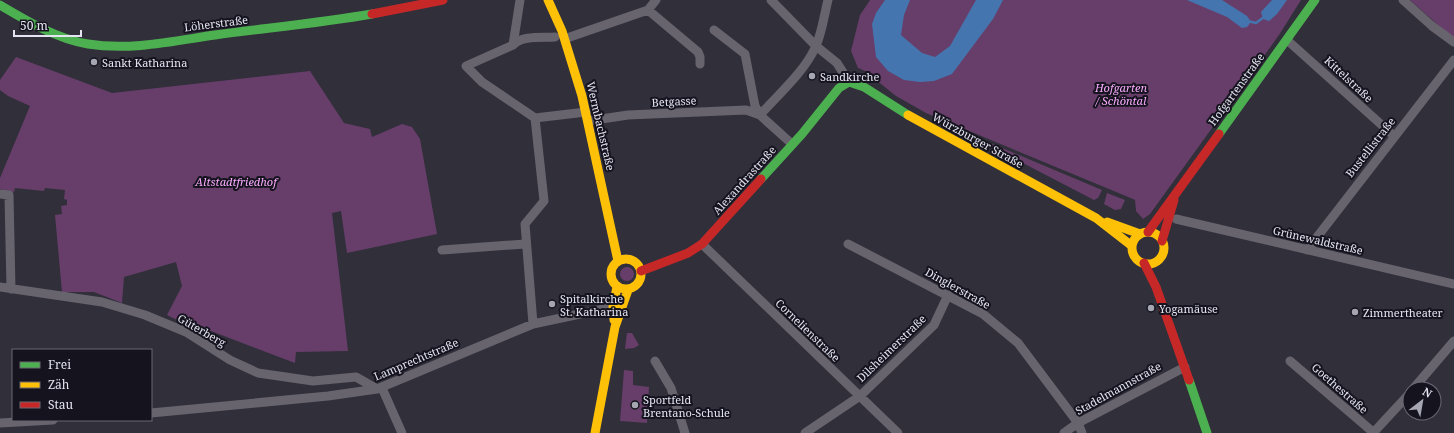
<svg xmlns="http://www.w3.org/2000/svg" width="1454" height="433" font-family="'Noto Serif',serif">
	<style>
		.green { fill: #673e6a }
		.water { fill: #4575ae }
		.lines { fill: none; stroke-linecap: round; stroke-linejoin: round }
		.stream { stroke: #4575ae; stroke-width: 2.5 }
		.street { stroke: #68646e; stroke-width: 9 }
		.fast { stroke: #4caf50; stroke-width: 9 }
		.slow { stroke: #ffc107; stroke-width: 9 }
		.jam { stroke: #c62828; stroke-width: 9 }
		.poi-dot { fill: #a6a5b2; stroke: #15141e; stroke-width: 1.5 }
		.labels { text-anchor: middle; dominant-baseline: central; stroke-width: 4; stroke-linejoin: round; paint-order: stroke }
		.street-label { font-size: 11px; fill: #e5e4f2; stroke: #15141e }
		.poi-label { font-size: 11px; fill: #e5e4f2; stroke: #15141e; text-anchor: start }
		.park-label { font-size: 11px; font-style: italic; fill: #f9aafd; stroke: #15141e }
	</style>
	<rect width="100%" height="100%" fill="#302f3a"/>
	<path class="green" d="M870 0H1301L1279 35 1150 214 1143 219 1136 211 1135 200 1133 199 926 113 896 96 865 71 858 68 851 51 860 15Z
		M1410 0H1454V39Z
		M16 57 112 93 310 71 344 123 370 129 372 137 402 124 412 127 420 139 437 234 347 253 341 211 332 213 348 351 296 352 295 363 211 331 207 335 167 315 182 286 176 262 124 277 122 303 94 292H62L55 215 62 214 61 206 67 205V200L64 199 65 190 45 188 44 191 15 188 14 192 0 189V178L30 106 8 96 0 90V80Z
		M988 142 1102 190 1098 198 1094 200 988 145Z
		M1107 193 1125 200 1121 209 1115 210 1104 204Z
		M620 274a7 7 0 1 1 14 0a7 7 0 1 1-14 0Z
		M627 333H632L639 345 634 348 625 349Z
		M624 370 633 371V385L649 387 647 423 620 421Z"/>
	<path class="water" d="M885 0H910L904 15 901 35 922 53 935 57 950 46 976 0H1003L993 19 952 74 934 81 920 82 904 80 888 71 876 57 872 24 876 13Z
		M1187 0H1222L1247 16 1251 22 1247 27 1242 28 1227 17Z
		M1272 0H1287L1277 14 1269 21 1263 19 1261 12Z"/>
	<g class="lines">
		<path class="stream" d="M1248 21 1256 23 1264 17"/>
		<path class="street" d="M771 0 816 46 837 63 849 82
			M1403 0 1432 26 1454 42
			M648 10 698 52 700 57V64
			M714 30 745 54 755 106 760 115 792 144
			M555 37C543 38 522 35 513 45L466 66 482 82 535 118 586 112
			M567 38 648 10 656 0
			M1287 40 1394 136
			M513 45 520 0
			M760 115C778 95 804 72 815 48 822 34 824 15 828 0
			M588 121 628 115 746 110 760 115
			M0 194 9 195 11 289
			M1176 219 1454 284
			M702 244 898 433
			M848 244 983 314 1018 343 1078 423 1082 433
			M442 250 525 244
			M1307 250 1454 60
			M0 287 102 302 145 315 186 332 230 360 258 373 313 381 356 377 377 389
			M533 324 525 224 544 201 535 118
			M655 361 671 388 685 433
			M1290 361 1374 433
			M382 388 402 433
			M1413 389 1454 341
			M151 413 328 396 377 389 533 324 613 307
			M0 423 53 420
			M805 433 860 396 934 325 948 295
			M1064 433 1078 423 1185 367
			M1373 433 1410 393"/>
		<path class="fast" d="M0 5C27 21 57 39 88 44 130 51 174 41 215 35 267 28 320 23 372 14
			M1219 134 1315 0
			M761 179 802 134 839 88 849 82 864 87 908 115
			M1189 380 1207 433"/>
		<path class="slow" d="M548 0 562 31 582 96 618 261
			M908 115 1096 218 1132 246
			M1107 222 1140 234
			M1132 248a16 16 0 1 1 32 0a16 16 0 1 1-32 0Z
			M611 274a15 15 0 1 1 30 0a15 15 0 1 1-30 0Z
			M614 320 613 307 617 287
			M595 433 615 327 628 290"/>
		<path class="jam" d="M372 14 443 0
			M1148 232 1219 134
			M1162 241 1174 200
			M1144 263 1156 287 1189 380
			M641 271 688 253 702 244 761 179"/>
	</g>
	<g class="poi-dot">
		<circle cx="94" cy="62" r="4"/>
		<circle cx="812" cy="76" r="4"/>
		<circle cx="552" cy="304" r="4"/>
		<circle cx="1151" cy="308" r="4"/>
		<circle cx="1355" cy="312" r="4"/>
		<circle cx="635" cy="405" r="4"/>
	</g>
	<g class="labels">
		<g class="street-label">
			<text transform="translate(216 23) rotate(-7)">Löherstraße</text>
			<text transform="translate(1349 79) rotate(43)">Kittelstraße</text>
			<text transform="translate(1236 89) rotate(-54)">Hofgartenstraße</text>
			<text transform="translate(674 101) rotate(-3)">Betgasse</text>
			<text transform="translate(601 126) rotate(77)">Wermbachstraße</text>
			<text transform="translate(978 140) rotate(29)">Würzburger Straße</text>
			<text transform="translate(1370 147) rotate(-52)">Bustellistraße</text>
			<text transform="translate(744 180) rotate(-48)">Alexandrastraße</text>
			<text transform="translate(1318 240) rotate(13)">Grünewaldstraße</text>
			<text transform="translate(958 288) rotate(29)">Dinglerstraße</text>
			<text transform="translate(202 330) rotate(30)">Güterberg</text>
			<text transform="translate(808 330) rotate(44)">Cornelienstraße</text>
			<text transform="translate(891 348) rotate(-44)">Dilsheimerstraße</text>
			<text transform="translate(416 359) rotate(-23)">Lamprechtstraße</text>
			<text transform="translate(1118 388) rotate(-29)">Stadelmannstraße</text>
			<text transform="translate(1340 388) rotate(41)">Goethestraße</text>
		</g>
		<g class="poi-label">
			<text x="102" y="62">Sankt Katharina</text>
			<text x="820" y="76">Sandkirche</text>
			<text x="560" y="298">Spitalkirche<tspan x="560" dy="13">St. Katharina</tspan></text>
			<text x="1159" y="308">Yogamäuse</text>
			<text x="1363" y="312">Zimmertheater</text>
			<text x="643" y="399">Sportfeld<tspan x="643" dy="13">Brentano-Schule</tspan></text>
		</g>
		<g class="park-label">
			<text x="1121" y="87">Hofgarten<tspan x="1121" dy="13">/ Schöntal</tspan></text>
			<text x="236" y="181">Altstadtfriedhof</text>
		</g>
	</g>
	<rect x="12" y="349" width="140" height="72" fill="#15141e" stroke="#686773"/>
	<rect x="20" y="362" width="20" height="6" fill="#4caf50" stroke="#686773"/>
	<text x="48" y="369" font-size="12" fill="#e5e4f2">Frei</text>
	<rect x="20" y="382" width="20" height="6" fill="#ffc107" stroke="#686773"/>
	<text x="48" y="389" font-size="12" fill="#e5e4f2">Zäh</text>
	<rect x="20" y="402" width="20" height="6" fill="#c62828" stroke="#686773"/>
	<text x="48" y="409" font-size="12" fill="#e5e4f2">Stau</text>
	<g transform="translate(1422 401) rotate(31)"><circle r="19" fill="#15141e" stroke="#686773"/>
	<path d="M0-3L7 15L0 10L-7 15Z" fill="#a6a5b2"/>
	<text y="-6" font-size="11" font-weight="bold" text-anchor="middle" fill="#e5e4f2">N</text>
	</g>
	<path d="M14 30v6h67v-6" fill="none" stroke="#e5e4f2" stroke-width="2"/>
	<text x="20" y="30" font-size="12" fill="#e5e4f2" stroke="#15141e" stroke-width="3" paint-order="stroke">50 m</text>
</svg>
